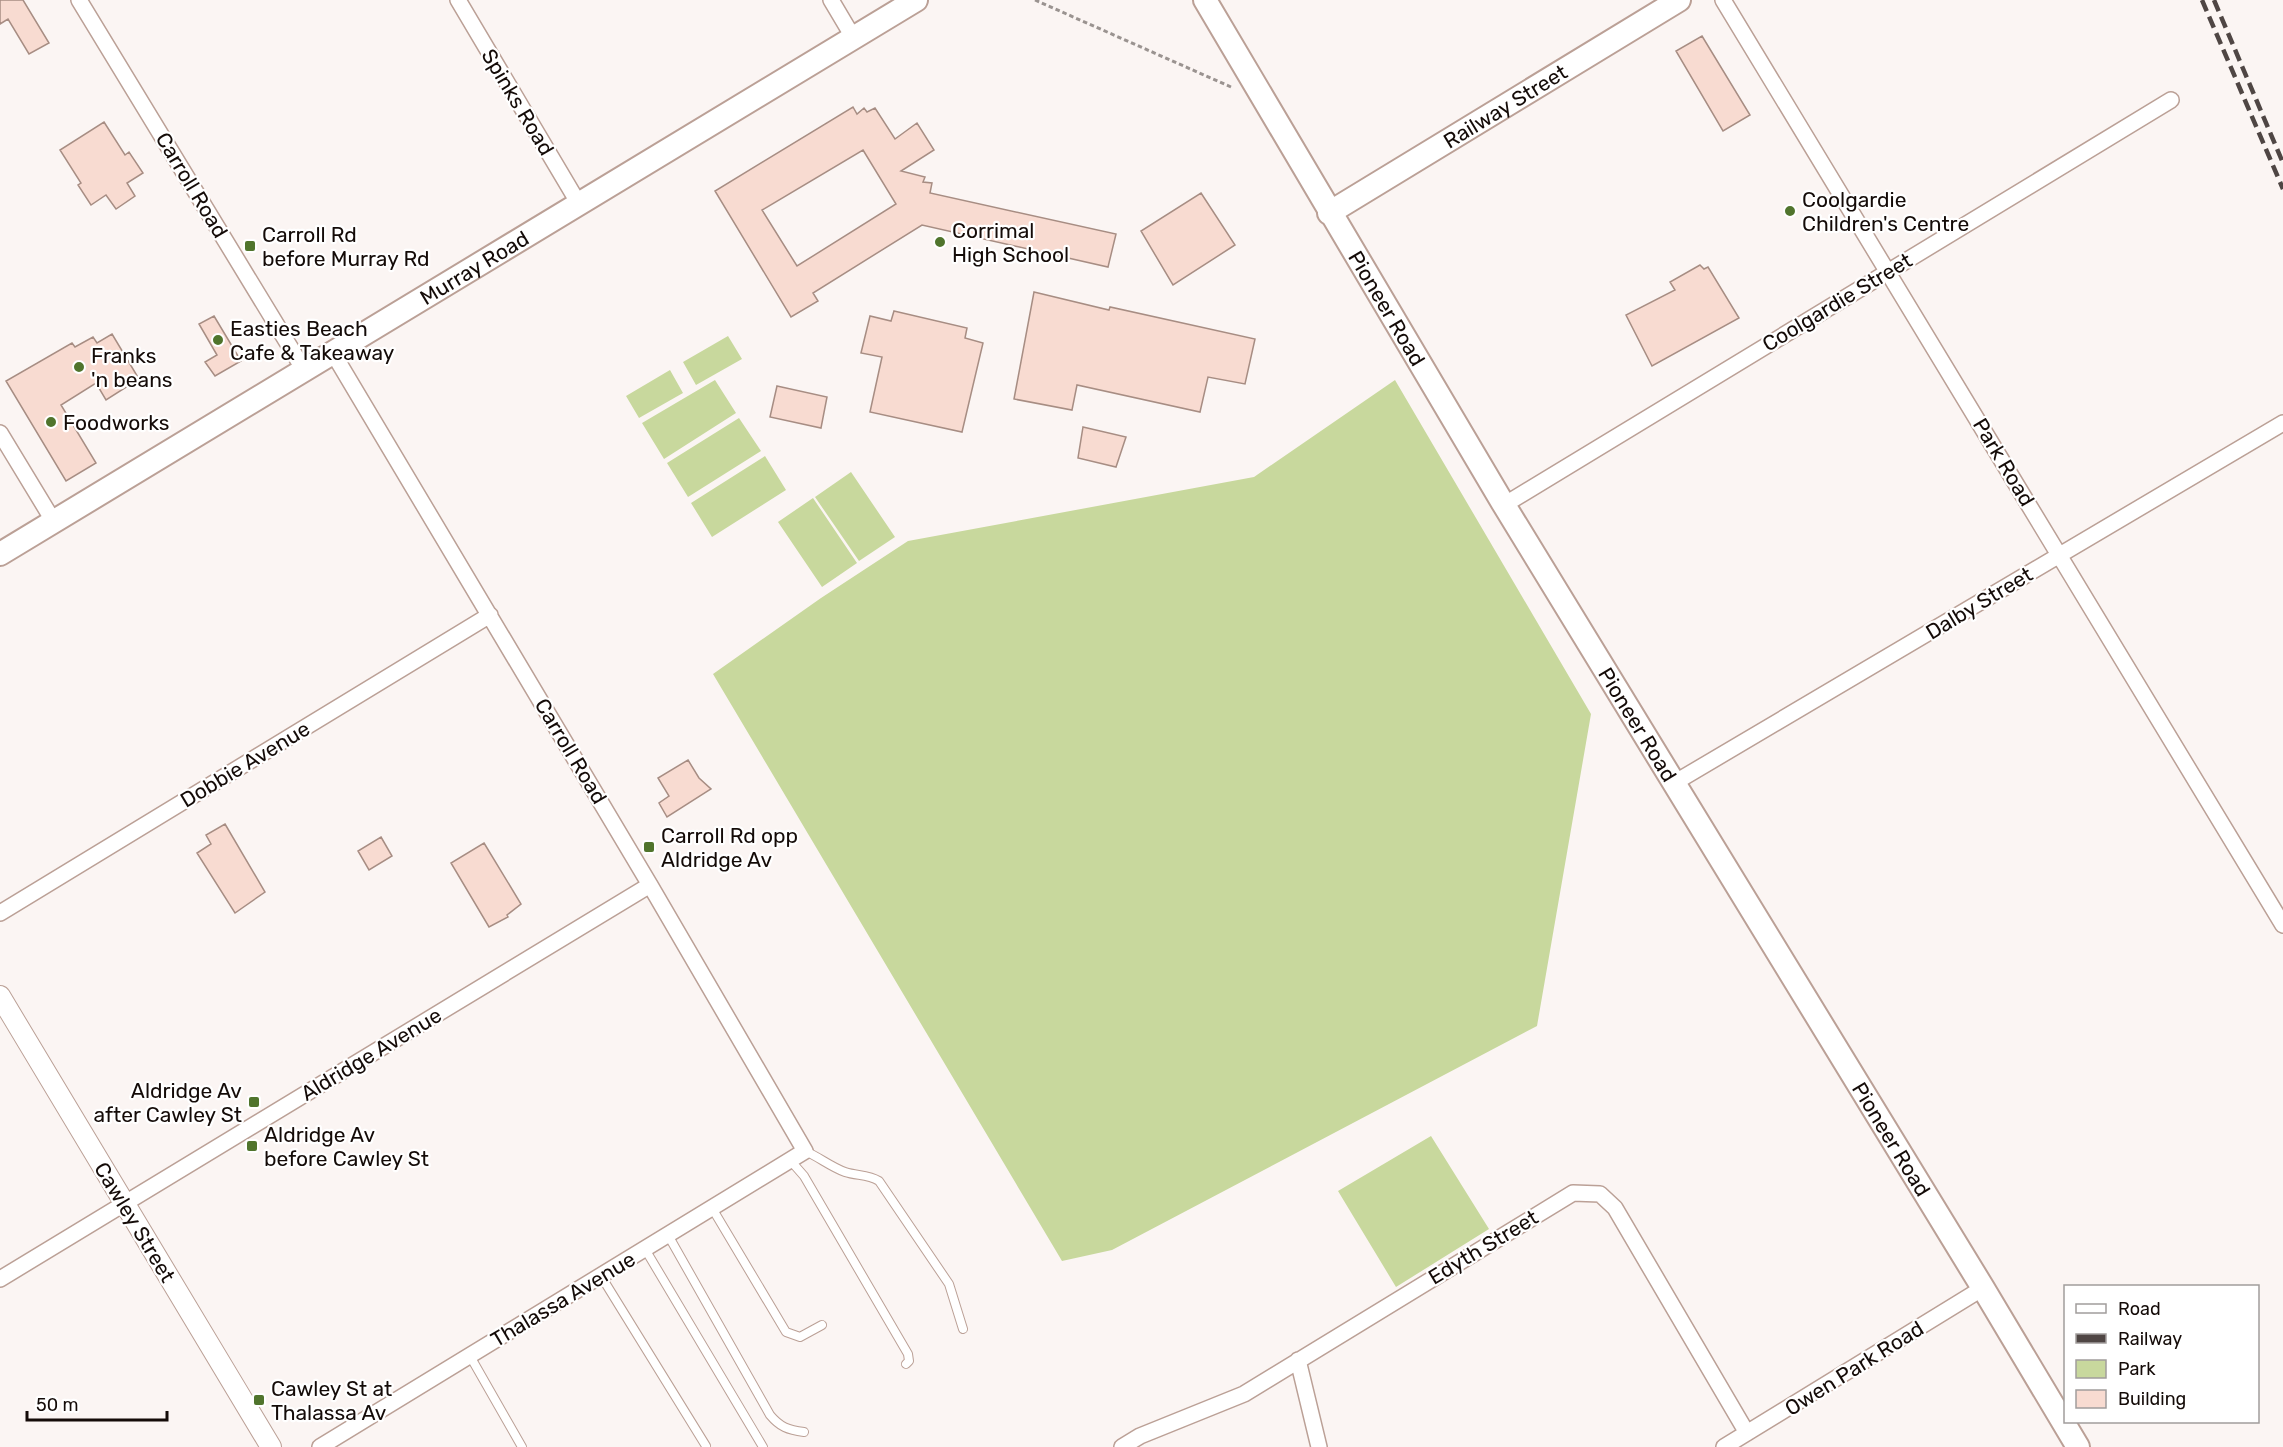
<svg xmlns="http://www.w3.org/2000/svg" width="2283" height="1447" font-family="Rubik,sans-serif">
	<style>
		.green { fill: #c8d89d }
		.building { fill: #f8dbd1; stroke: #a78d83; stroke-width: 1.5; fill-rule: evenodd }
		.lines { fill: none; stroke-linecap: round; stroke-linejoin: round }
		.service-casing { stroke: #bba096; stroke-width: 10 }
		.minor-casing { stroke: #bba096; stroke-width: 18 }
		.tertiary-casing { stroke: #bba096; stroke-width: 22 }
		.secondary-casing { stroke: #bba096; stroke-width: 26 }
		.path { stroke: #9a9390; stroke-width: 3; stroke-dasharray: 4.5 3; stroke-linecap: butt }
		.service { stroke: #fff; stroke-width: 8 }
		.minor { stroke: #fff; stroke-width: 15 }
		.tertiary { stroke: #fff; stroke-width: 20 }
		.secondary { stroke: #fff; stroke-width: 22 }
		.rail { stroke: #4f4644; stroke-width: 4.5; stroke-dasharray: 12 6; stroke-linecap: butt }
		.poi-dot { fill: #50742c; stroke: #fff; stroke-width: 2 }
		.labels { text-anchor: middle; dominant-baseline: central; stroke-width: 4.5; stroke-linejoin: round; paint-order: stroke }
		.street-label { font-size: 21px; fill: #140b08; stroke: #fff }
		.poi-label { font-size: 21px; fill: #140b08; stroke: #fff; text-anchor: start }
	</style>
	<rect width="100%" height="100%" fill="#fbf5f3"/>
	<path class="green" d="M728 336 742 359 696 385 683 362Z
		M670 370 683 393 639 418 626 396Z
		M715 380 736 413 664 459 642 423Z
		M1395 380 1591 714 1537 1026 1112 1250 1062 1261 713 674 821 598 908 541 1254 477Z
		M739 418 761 451 688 497 667 463Z
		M765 456 786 490 712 537 691 503Z
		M851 472 895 537 859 561 815 497Z
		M813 498 857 563 822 587 778 522Z
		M1431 1136 1489 1229 1396 1287 1338 1191Z"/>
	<path class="building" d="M0 0H23L49 43 29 54 8 19 0 24Z
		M1702 36 1750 115 1723 131 1676 51Z
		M853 107 857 114 864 108 867 112 875 108 895 139 917 123 934 150 901 171 925 177 923 182 932 183 930 193 1116 234 1108 267 922 225 813 293 818 301 791 317 715 191ZM863 150 896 204 797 266 762 210Z
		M104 122 125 155 129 152 143 173 127 183 135 196 116 209 106 195 91 205 78 185 81 183 60 150Z
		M1201 193 1235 245 1173 285 1141 231Z
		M1700 265 1704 269 1708 267 1739 318 1652 366 1626 315 1675 290 1670 282Z
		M1034 292 1109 310 1110 307 1255 339 1245 384 1208 377 1200 412 1077 385 1072 410 1014 399Z
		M894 311 967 328 965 338 983 343 962 432 870 412 882 357 861 353 870 316 891 321Z
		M214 316 241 361 215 376 205 362 217 355 199 324Z
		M112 334 139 379 106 400 96 383 61 405 96 463 66 481 6 381 72 343 75 347 93 337 97 343Z
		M777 386 827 397 821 428 770 417Z
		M1083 427 1126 437 1116 467 1078 458Z
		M688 760 699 778 711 789 667 817 659 803 669 796 658 778Z
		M225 824 265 892 235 913 197 853 211 844 206 835Z
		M381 837 392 856 369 870 358 851Z
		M484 843 521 904 507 915 508 917 489 927 451 863Z"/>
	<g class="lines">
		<g class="service-casing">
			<path id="service" d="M805 1151C819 1157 831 1167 845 1172 857 1176 868 1174 879 1181L949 1284 963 1329
				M790 1160 804 1176 908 1354 909 1361 906 1364
				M712 1208 786 1332 800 1337 822 1325
				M668 1235 770 1415C780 1427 788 1430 804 1432
				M645 1249 763 1447
				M601 1276 706 1446
				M470 1356 522 1447"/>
		</g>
		<g class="minor-casing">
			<path id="minor" d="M79 0 304 370
				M458 0 579 204
				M831 0 853 37
				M1723 0 2283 925
				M0 433 54 522
				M1504 505 2171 100
				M1674 783 2283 423
				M0 913 490 615
				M0 1279 650 885
				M1298 1360 1319 1447
				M320 1447 805 1151 650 885 333 353
				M1122 1447 1140 1436 1244 1394 1573 1193 1600 1194 1615 1208 1747 1433
				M1724 1447 1983 1288"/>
		</g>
		<g class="tertiary-casing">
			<path id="tertiary" d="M0 996 271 1447"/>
		</g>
		<g class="secondary-casing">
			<g id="secondary">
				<path id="s1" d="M1205 0 1504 505 1983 1288 2078 1447"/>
				<path id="s2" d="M1329 213 1679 0"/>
				<path id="s3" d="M0 554 916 0"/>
			</g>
		</g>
		<path class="path" d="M1035 0 1231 87"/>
		<use href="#service" class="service"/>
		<use href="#minor" class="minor"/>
		<use href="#tertiary" class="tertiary"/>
		<use href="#secondary" class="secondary"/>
		<path class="rail" d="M2202 0 2283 189
			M2214 0 2283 163"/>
	</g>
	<g class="poi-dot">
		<circle cx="1790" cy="211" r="6"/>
		<circle cx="940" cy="242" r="6"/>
		<rect x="244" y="240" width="12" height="12" rx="3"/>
		<circle cx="218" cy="340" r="6"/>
		<circle cx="79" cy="367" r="6"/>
		<circle cx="51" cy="422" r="6"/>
		<rect x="643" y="841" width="12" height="12" rx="3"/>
		<rect x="248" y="1096" width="12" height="12" rx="3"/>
		<rect x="246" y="1140" width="12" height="12" rx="3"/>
		<rect x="253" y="1394" width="12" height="12" rx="3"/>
	</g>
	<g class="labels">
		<g class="street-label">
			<text transform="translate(518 102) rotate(59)">Spinks Road</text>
			<text stroke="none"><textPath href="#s2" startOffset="206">Railway Street</textPath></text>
			<text transform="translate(192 185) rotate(59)">Carroll Road</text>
			<text stroke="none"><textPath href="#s3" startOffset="554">Murray Road</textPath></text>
			<text transform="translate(1837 302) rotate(-31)">Coolgardie Street</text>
			<text stroke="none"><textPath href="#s1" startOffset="358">Pioneer Road</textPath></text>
			<text transform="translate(2004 462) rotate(59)">Park Road</text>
			<text transform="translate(1979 603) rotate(-31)">Dalby Street</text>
			<text stroke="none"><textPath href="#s1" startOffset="844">Pioneer Road</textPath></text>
			<text transform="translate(571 751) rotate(59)">Carroll Road</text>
			<text transform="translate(245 764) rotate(-31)">Dobbie Avenue</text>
			<text transform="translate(371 1054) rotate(-31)">Aldridge Avenue</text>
			<text stroke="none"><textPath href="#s1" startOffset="1330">Pioneer Road</textPath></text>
			<text transform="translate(135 1222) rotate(59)">Cawley Street</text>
			<text transform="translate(1483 1247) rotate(-31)">Edyth Street</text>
			<text transform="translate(563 1299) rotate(-31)">Thalassa Avenue</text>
			<text transform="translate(1854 1368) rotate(-32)">Owen Park Road</text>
		</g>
		<g class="poi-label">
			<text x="1802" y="199">Coolgardie<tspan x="1802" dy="24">Children's Centre</tspan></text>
			<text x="952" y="230">Corrimal<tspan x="952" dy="24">High School</tspan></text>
			<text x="262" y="234">Carroll Rd<tspan x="262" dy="24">before Murray Rd</tspan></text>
			<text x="230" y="328">Easties Beach<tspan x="230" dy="24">Cafe &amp; Takeaway</tspan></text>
			<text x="91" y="355">Franks<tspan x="91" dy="24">'n beans</tspan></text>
			<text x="63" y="422">Foodworks</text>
			<text x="661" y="835">Carroll Rd opp<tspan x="661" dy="24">Aldridge Av</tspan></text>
			<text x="242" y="1090" text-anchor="end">Aldridge Av<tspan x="242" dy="24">after Cawley St</tspan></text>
			<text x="264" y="1134">Aldridge Av<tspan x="264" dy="24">before Cawley St</tspan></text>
			<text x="271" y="1388">Cawley St at<tspan x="271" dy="24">Thalassa Av</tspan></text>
		</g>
	</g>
	<rect x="2064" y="1285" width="195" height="138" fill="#ffffff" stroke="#a19d9c" stroke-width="1.5"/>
	<rect x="2076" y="1304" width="30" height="9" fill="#ffffff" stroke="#a19d9c" stroke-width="1.5"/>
	<text x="2118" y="1315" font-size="18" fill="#140b08">Road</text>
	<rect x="2076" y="1334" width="30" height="9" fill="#4f4644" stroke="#a19d9c" stroke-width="1.5"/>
	<text x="2118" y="1345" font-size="18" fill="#140b08">Railway</text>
	<rect x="2076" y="1360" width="30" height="18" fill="#c8d89d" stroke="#a19d9c" stroke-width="1.5"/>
	<text x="2118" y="1375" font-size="18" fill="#140b08">Park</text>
	<rect x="2076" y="1390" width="30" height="18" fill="#f8dbd1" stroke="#a19d9c" stroke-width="1.5"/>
	<text x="2118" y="1405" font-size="18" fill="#140b08">Building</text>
	<path d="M27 1411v9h140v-9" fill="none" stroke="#140b08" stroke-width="3"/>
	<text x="36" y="1411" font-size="18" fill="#140b08" stroke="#ffffff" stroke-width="4.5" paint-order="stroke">50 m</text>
</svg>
